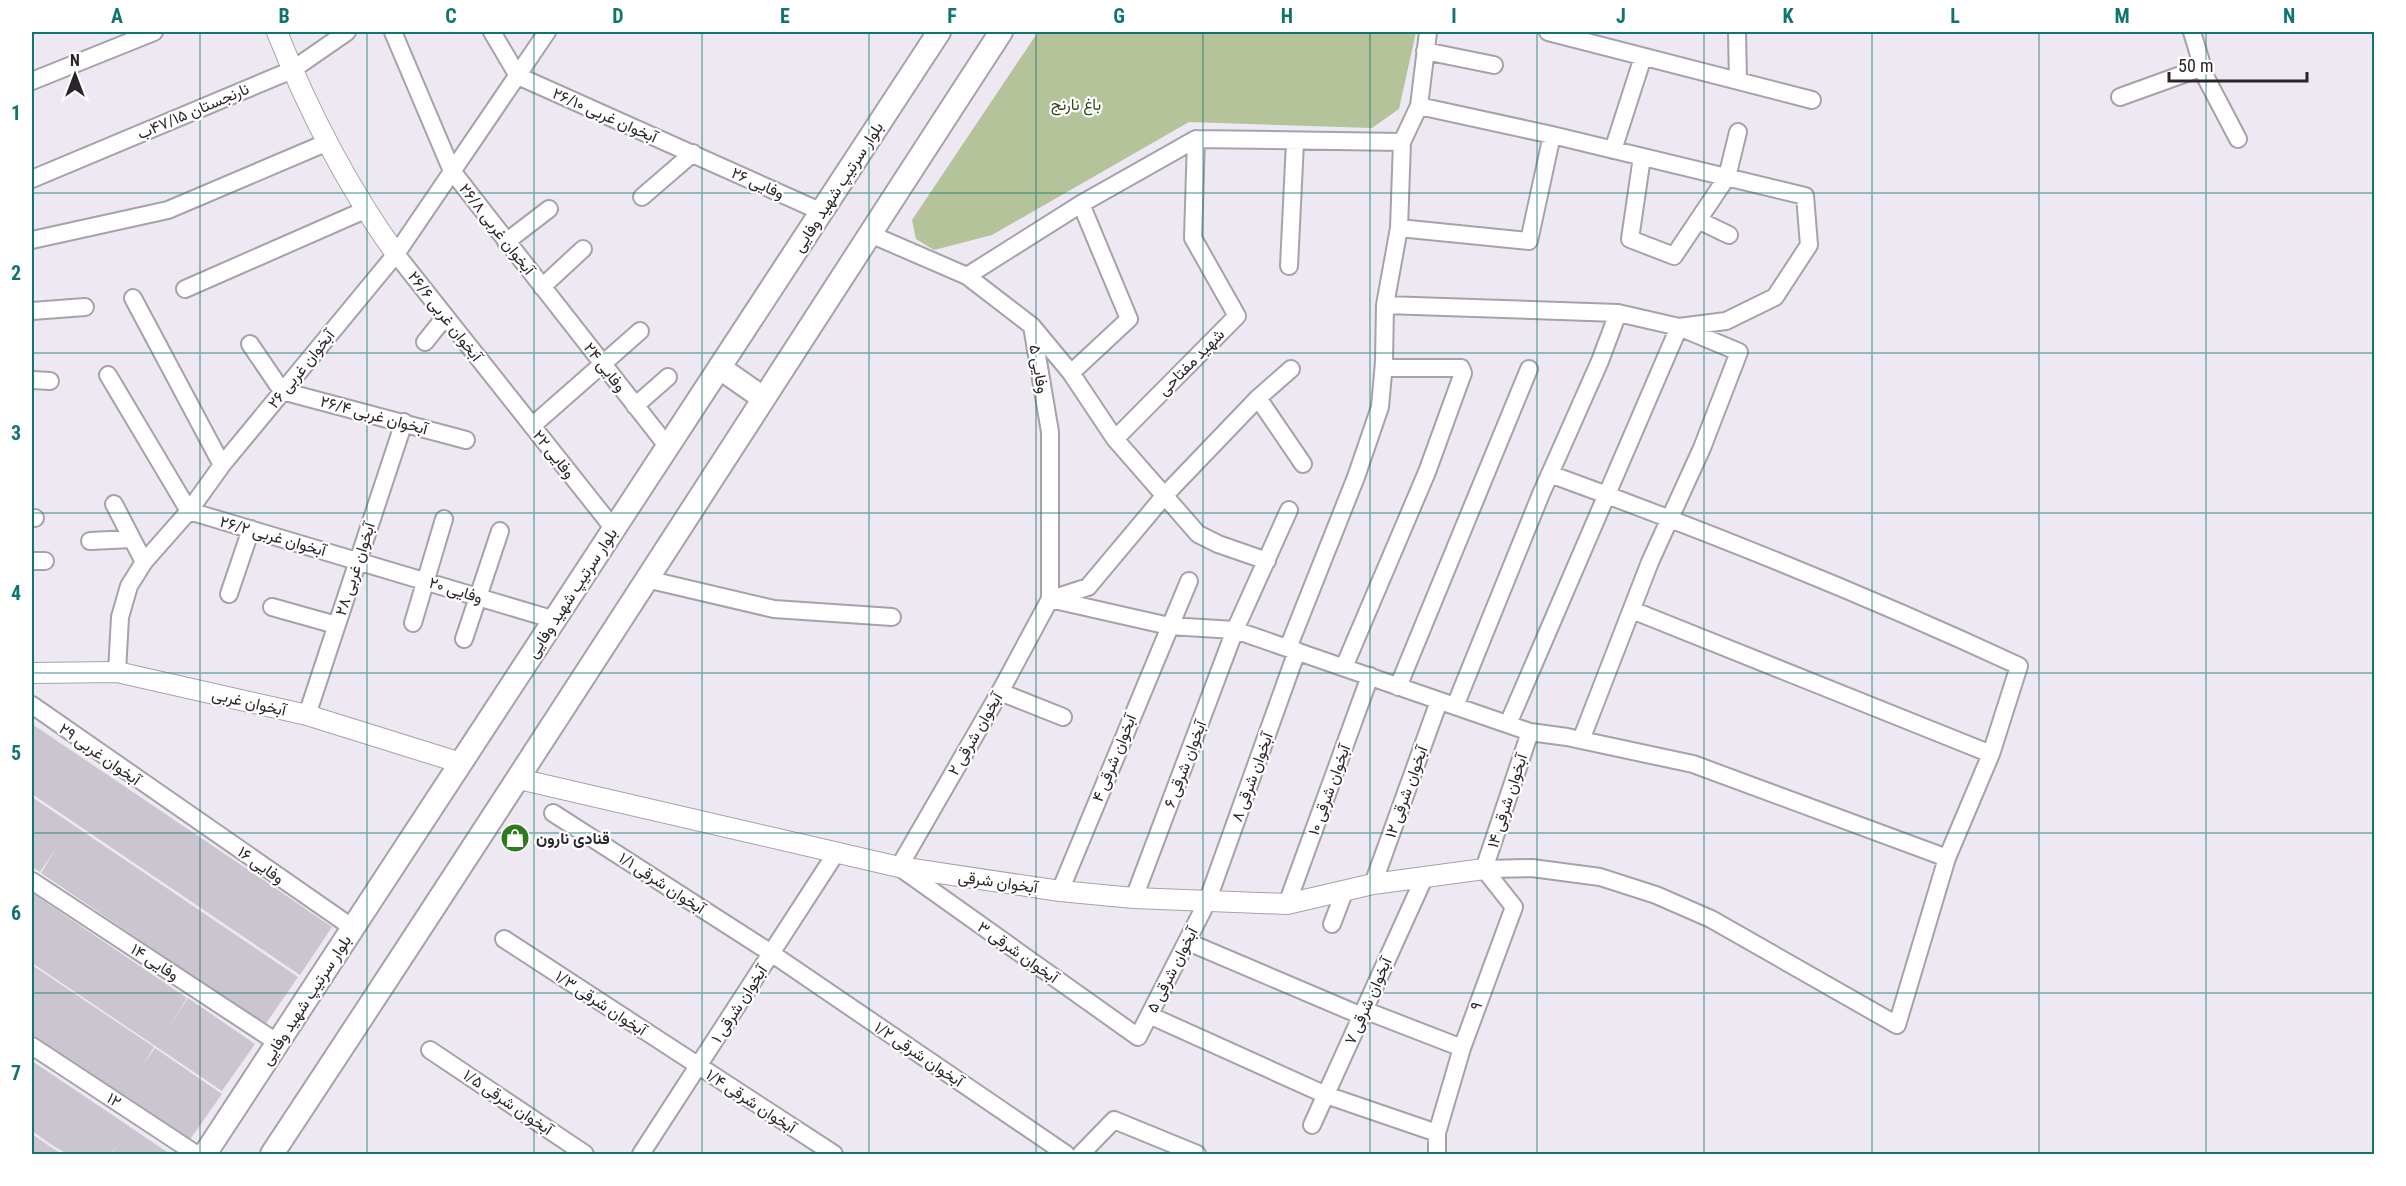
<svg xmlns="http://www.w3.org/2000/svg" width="2406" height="1186" font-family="'Roboto Condensed',Vazirmatn,sans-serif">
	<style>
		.green { fill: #b4c399 }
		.building { fill: #cbc5cf }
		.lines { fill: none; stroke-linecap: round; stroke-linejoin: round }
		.minor-casing { stroke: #a6a1ab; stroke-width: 20 }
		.tertiary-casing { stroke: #a6a1ab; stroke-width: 22 }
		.secondary-casing { stroke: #a6a1ab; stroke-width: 26 }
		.minor { stroke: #fff; stroke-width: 16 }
		.tertiary { stroke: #fff; stroke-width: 20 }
		.secondary { stroke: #fff; stroke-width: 22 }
		.grid { fill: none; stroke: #0f766e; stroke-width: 1.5; stroke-opacity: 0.55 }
		.labels { text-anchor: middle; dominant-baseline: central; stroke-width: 4.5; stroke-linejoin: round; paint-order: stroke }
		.park-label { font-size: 16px; fill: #364315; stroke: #fff }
		.street-label { font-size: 16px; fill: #29262a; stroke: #fff }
		.poi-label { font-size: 16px; font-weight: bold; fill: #29262a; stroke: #fff; text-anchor: start }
		.neatline { fill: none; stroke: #0f766e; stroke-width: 2 }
		.grid-label { font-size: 20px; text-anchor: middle; font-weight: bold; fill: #0f766e }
	</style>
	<rect width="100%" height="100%" fill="#eee8f2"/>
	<path class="green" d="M1038 32H1416L1399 109 1372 128 1189 122 992 235 934 250 916 239 912 220Z"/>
	<path class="building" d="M32 724 265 881 246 910 265 881 332 927 300 975 32 794Z
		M32 797 298 977 265 1025 41 873 59 844 40 872 32 867Z
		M32 893 187 998 169 1027 188 998 255 1044 222 1091 32 963Z
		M32 965 154 1047 142 1066 155 1048 222 1094 189 1141 32 1035Z
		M32 1061 108 1112 170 1154H112L117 1146 111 1154H67L52 1145 32 1131Z
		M32 1134 52 1148 62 1154H32Z"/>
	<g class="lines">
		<g class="minor-casing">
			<path id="minor" d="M393 32 452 171 668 447
				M492 32 518 76
				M1548 32 1812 100
				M1737 32 1738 81
				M2192 32 2206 78 2238 139
				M1425 51 1494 65
				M518 76 822 212
				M32 81 154 32
				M2120 97 2203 67
				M1419 106 1552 135 1805 196 1809 245 1775 297 1726 321 1679 327 1508 724
				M1613 150 1643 57
				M1642 157 1630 239 1674 256 1727 177 1738 132
				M32 179 292 70 347 32
				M642 197 693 153
				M1698 220 1729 235
				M1399 228 1529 241 1552 135
				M870 234 967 276 1032 326 1050 432V599L1000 692 899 867 1138 1037 1207 902 1297 651
				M32 240 168 210 328 142
				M506 242 549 209
				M396 254 614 529
				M1289 266 1295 142
				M967 276 1081 204 1196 139 1402 142
				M542 287 583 249
				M185 289 365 210
				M133 298 222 465
				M1385 305 1618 313 1679 327 1739 352 1702 448 1650 562 1581 740
				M32 311 85 307
				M1032 326 1071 373 1115 439 1198 534 1218 544 1267 561
				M425 342 445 317
				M250 344 282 391 466 440
				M1071 373 1129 319 1081 204
				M108 375 189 511 555 620
				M32 380 50 381
				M1258 398 1303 464
				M635 406 668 377
				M532 426 640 331
				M1115 439 1237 316 1193 238 1196 139
				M114 504 144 562
				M32 518H35
				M90 541 132 539
				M32 561H45
				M646 579 774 609 892 617
				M229 594 251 529
				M1050 599 1169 626 1235 630 1530 732 1567 737 1693 764 1947 858
				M1051 599 1088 587 1165 495 1258 398 1291 369
				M272 607 336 625
				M1632 610 1991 754
				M413 623 444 519
				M464 639 500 531
				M1288 648 1356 477 1380 407 1384 362 1385 305 1399 228 1402 142 1419 106 1428 32
				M1344 667 1427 472 1463 373 1461 368H1384
				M117 672 120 617 129 586 144 562 189 511 222 465 396 254 547 32
				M1398 687 1529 369
				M1000 692 1063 717
				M32 705 353 928
				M1455 706 1541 494 1600 361 1618 313
				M307 715 404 422
				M553 813 771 953 1066 1154
				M1484 869 1532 868 1600 877 1656 895 1711 919 1897 1025 1947 858 1991 754 2019 666C1866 595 1709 532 1550 474
				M1484 869 1530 732
				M32 881 278 1043
				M1373 884 1439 701
				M1060 891 1189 581
				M1134 898 1235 630 1289 510
				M1287 904 1370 676
				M1332 924 1345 890
				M504 939 834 1154
				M1188 942 1362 1016
				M1364 1010 1462 1048
				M1149 1015 1326 1095 1437 1133
				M32 1046 196 1154
				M430 1050 585 1154
				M1312 1125 1424 878
				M641 1154 836 853
				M1081 1154 1114 1120 1197 1154
				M1437 1154V1133L1462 1048 1514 907 1484 869"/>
		</g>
		<g class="tertiary-casing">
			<path id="tertiary" d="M277 32C308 110 347 186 396 254
				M32 673 117 672 307 715 461 763
				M519 779 899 867 1060 891 1134 898 1287 904 1373 884 1484 869"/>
		</g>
		<g class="secondary-casing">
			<path id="secondary" d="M720 368 763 398
				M205 1154 939 32
				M272 1154C518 782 758 406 1001 32"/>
		</g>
		<use href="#minor" class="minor"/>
		<use href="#tertiary" class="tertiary"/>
		<use href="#secondary" class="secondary"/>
	</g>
	<path class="grid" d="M200 32V1154M367 32V1154M534 32V1154M702 32V1154M869 32V1154M1036 32V1154M1203 32V1154M1370 32V1154M1537 32V1154M1704 32V1154M1872 32V1154M2039 32V1154M2206 32V1154M32 193H2374M32 353H2374M32 513H2374M32 673H2374M32 833H2374M32 993H2374"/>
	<defs>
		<g id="shop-disc" transform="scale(1.5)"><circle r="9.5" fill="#2f7a21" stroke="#fff"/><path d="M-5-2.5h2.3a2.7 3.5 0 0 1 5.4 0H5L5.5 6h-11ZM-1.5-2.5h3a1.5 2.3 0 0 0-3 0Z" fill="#fff"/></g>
	</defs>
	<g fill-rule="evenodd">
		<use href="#shop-disc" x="515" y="838"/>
	</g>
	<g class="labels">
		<g class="park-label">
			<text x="1076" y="104">باغ نارنج</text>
		</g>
		<g class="street-label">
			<text transform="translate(193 111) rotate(-23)">نارنجستان ۴۷/۱۵ب</text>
			<text transform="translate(605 115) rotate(24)">آبخوان غربی ۲۶/۱۰</text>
			<text transform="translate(758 183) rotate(24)">وفایی ۲۶</text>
			<text transform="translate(838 187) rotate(-57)">بلوار سرتیپ شهید وفایی</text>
			<text transform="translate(497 229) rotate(52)">آبخوان غربی ۲۶/۸</text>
			<text transform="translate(445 316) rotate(52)">آبخوان غربی ۲۶/۶</text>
			<text transform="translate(1191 362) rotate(-45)">شهید مفتاحی</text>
			<text transform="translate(605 367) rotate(52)">وفایی ۲۴</text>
			<text transform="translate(301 369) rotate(-51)">آبخوان غربی ۲۶</text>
			<text transform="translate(1039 369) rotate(80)">وفایی ۵</text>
			<text transform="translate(374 415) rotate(15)">آبخوان غربی ۲۶/۴</text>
			<text transform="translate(554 454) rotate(51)">وفایی ۲۲</text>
			<text transform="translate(273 536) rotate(16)">آبخوان غربی ۲۶/۲</text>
			<text transform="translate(355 569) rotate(-72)">آبخوان غربی ۲۸</text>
			<text transform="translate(456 590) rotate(17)">وفایی ۲۰</text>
			<text transform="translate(572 593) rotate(-57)">بلوار سرتیپ شهید وفایی</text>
			<text transform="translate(249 702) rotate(13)">آبخوان غربی</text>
			<text transform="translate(975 734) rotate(-60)">آبخوان شرقی ۲</text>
			<text transform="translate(100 754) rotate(35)">آبخوان غربی ۲۹</text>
			<text transform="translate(1114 758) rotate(-68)">آبخوان شرقی ۴</text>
			<text transform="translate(1185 764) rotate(-69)">آبخوان شرقی ۶</text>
			<text transform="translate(1252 777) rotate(-70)">آبخوان شرقی ۸</text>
			<text transform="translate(1329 790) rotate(-70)">آبخوان شرقی ۱۰</text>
			<text transform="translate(1406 792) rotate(-70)">آبخوان شرقی ۱۲</text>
			<text transform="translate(1507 801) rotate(-72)">آبخوان شرقی ۱۴</text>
			<text transform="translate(261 865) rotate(35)">وفایی ۱۶</text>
			<text transform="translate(998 882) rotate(8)">آبخوان شرقی</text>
			<text transform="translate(662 883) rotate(33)">آبخوان شرقی ۱/۱</text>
			<text transform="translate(1018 952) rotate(35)">آبخوان شرقی ۳</text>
			<text transform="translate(155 962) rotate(33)">وفایی ۱۴</text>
			<text transform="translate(1172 970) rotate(-63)">آبخوان شرقی ۵</text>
			<text transform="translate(306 1000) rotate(-57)">بلوار سرتیپ شهید وفایی</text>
			<text transform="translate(1368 1001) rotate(-66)">آبخوان شرقی ۷</text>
			<text transform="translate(601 1003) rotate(33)">آبخوان شرقی ۱/۳</text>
			<text transform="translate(739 1004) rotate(-57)">آبخوان شرقی ۱</text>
			<text transform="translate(1476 1006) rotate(-70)">۹</text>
			<text transform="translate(919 1054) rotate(34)">آبخوان شرقی ۱/۲</text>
			<text transform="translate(114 1100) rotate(33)">۱۲</text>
			<text transform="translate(751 1101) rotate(33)">آبخوان شرقی ۱/۴</text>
			<text transform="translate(508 1102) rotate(34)">آبخوان شرقی ۱/۵</text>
		</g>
		<g class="poi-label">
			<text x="536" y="838">قنادی نارون</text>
		</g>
	</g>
	<rect width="2406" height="1186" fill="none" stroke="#ffffff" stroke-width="66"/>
	<g transform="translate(75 75)" stroke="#ffffff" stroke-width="4.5" paint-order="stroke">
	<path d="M0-4.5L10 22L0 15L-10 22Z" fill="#29262a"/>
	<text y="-9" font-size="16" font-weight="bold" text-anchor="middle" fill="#29262a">N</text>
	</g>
	<path d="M2169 72v9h138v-9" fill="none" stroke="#29262a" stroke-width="3"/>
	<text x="2178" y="72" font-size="18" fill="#29262a" stroke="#ffffff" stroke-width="4.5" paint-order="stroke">50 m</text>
	<rect x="33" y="33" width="2340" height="1120" class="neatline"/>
	<g class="grid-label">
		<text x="117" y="23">A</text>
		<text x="284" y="23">B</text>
		<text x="451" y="23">C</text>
		<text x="618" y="23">D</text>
		<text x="785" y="23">E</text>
		<text x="952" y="23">F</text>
		<text x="1119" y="23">G</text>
		<text x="1287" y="23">H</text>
		<text x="1454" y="23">I</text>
		<text x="1621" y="23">J</text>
		<text x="1788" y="23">K</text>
		<text x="1955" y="23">L</text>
		<text x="2122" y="23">M</text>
		<text x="2289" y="23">N</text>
		<text x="16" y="120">1</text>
		<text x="16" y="280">2</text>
		<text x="16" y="440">3</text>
		<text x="16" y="600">4</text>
		<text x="16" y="760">5</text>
		<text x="16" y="920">6</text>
		<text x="16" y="1080">7</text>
	</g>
</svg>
